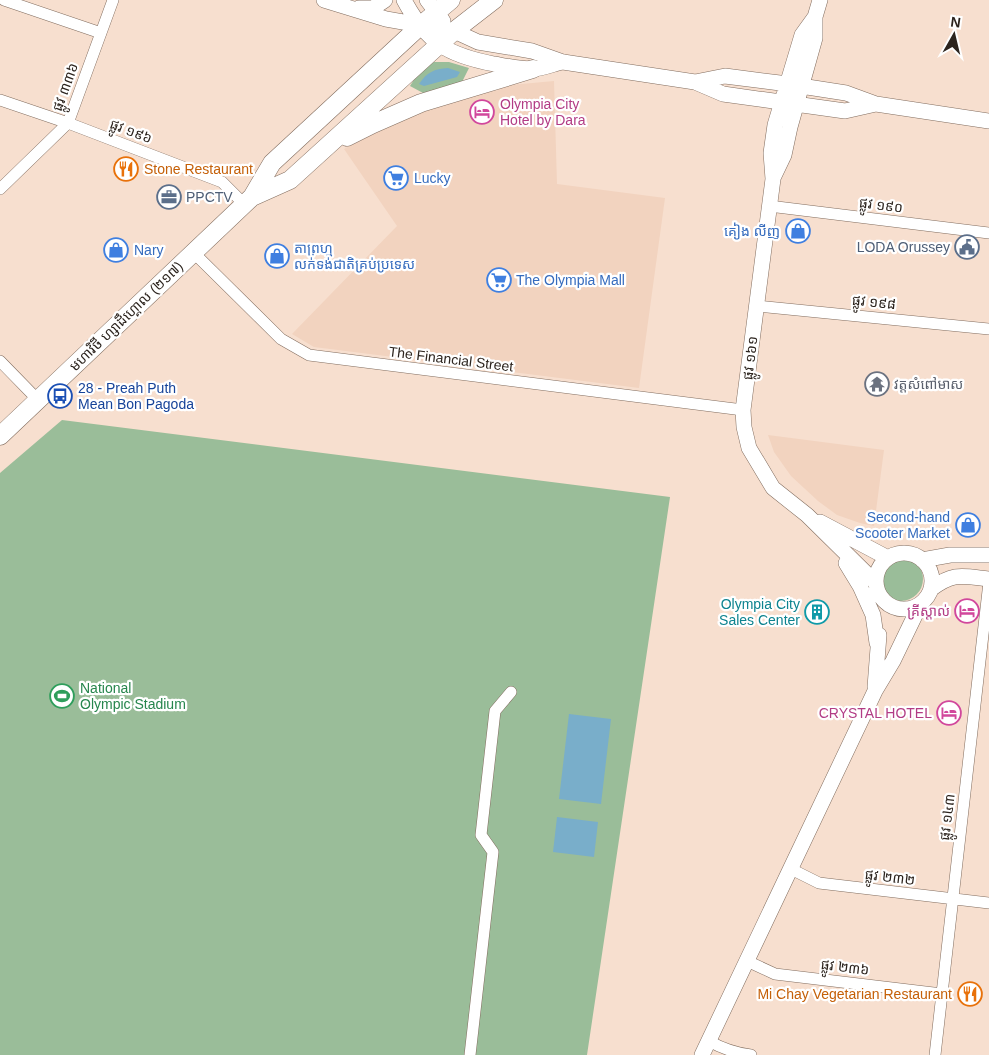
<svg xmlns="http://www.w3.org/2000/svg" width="989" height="1055" font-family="Arial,'Noto Sans Khmer',sans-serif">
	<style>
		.built { fill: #f2d3bf }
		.green { fill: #9abd99 }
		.water { fill: #79aeca }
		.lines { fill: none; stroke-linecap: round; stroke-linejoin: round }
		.street-casing { stroke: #826d5f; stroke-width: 12 }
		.secondary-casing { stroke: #826d5f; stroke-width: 16 }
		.primary-casing { stroke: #826d5f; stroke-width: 19 }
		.street { stroke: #fff; stroke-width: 11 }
		.secondary { stroke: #fff; stroke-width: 15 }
		.primary { stroke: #fff; stroke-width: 18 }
		.labels { text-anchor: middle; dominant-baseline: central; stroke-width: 4.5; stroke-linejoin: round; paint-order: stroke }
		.street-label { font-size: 14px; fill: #2c241e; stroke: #fff }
		.hotel-label { font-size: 14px; fill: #b23c85; stroke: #fff; text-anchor: end }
		.food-label { font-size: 14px; fill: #c56008; stroke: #fff; text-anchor: start }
		.shop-label { font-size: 14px; fill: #366cbe; stroke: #fff; text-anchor: start }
		.service-label { font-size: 14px; fill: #4e5e75; stroke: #fff; text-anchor: start }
		.worship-label { font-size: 14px; fill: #5b616d; stroke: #fff; text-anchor: start }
		.transit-label { font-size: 14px; fill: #164399; stroke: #fff; text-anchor: start }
		.culture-label { font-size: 14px; fill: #0d838f; stroke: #fff; text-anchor: end }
		.leisure-label { font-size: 14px; fill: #27864d; stroke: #fff; text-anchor: start }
	</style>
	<rect width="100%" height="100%" fill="#f7dfcf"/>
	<path class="built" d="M554 81 557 184 665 198 639 388 314 347 292 334 397 226 344 149 392 121 395 124 416 114 477 94 499 90V86Z
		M768 435 884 450 874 526 860 523 837 515 818 501 791 476 774 452Z"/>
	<path class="green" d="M434 62H449L469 68 462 82 423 93 410 86 420 70Z
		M62 420 670 497 587 1055H0V473Z
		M879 579a22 22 0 1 1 44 0a22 22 0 1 1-44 0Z"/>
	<path class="water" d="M448 68 460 72 457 77 424 86 419 84C427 72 434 69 448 68Z
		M569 714 611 719 601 804 559 799Z
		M557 817 598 822 594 857 553 852Z"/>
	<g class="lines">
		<g class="street-casing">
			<path id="street" d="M4 0 101 33
				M0 100 68 123 222 182 244 204
				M0 189 68 123 113 0
				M769 206 989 233
				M193 252 281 339 309 355 743 410
				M757 306 989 329
				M0 361 38 400
				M791 869 819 883 989 903
				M747 961 775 974 942 994
				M709 1041C723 1049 735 1053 751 1055
				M470 1055 493 852 481 835 495 711 511 692
				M935 1055 989 582"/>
		</g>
		<g class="secondary-casing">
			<path id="secondary" d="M324 0 386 19 454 31 478 42 532 51 563 62 695 82 723 94 845 111 876 104
				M404 0C427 43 447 55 494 64 506 66 520 69 532 69 542 69 553 64 562 62
				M427 0 443 21
				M359 8H373L385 0
				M815 17 802 35 775 125 771 153 773 179 743 410 744 427 749 448 773 488 807 515 875 582
				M695 82 725 76 788 84 846 93 876 104 989 121
				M773 178 784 155 790 127 815 38V17L820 0
				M820 522 888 558
				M876 581a28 28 0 1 1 56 0a28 28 0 1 1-56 0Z
				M922 560 950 555H989
				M846 563 860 586 873 615 877 643
				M931 589C954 572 962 576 989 579
				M875 687 879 635
				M702 1055 875 691 893 661 920 605"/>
		</g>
		<g class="primary-casing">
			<path id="primary" d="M347 137 373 124 421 103 533 69
				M252 197 290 180 454 31 494 0
				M0 436 252 197 272 163 420 26 451 0"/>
		</g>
		<use href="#street" class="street"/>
		<use href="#secondary" class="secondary"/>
		<use href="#primary" class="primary"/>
	</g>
	<defs>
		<g id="hotel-ring" transform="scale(1.25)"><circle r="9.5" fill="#fff" stroke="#d1479c" stroke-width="1.5"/><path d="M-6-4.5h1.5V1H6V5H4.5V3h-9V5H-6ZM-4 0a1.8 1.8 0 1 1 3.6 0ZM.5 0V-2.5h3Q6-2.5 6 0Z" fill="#d1479c"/></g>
		<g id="restaurant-ring" transform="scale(1.25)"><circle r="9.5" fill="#fff" stroke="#e8710a" stroke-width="1.5"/><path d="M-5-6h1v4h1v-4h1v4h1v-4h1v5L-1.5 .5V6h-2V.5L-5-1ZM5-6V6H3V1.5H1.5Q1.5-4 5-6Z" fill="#e8710a"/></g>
		<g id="supermarket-ring" transform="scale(1.25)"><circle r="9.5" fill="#fff" stroke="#3f7fe0" stroke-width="1.5"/><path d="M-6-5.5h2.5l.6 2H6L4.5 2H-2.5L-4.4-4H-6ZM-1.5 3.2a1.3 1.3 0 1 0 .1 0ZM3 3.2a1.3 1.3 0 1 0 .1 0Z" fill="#3f7fe0"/></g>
		<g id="office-ring" transform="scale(1.25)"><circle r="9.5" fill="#fff" stroke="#5c6f8a" stroke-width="1.5"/><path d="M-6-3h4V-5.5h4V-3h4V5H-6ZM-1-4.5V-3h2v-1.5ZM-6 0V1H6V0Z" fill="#5c6f8a"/></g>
		<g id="shop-ring" transform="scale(1.25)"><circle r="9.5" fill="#fff" stroke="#3f7fe0" stroke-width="1.5"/><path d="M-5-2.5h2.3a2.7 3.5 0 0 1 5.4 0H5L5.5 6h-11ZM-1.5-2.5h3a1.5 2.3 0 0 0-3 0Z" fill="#3f7fe0"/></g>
		<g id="civic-ring" transform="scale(1.25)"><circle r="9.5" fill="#fff" stroke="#5c6f8a" stroke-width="1.5"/><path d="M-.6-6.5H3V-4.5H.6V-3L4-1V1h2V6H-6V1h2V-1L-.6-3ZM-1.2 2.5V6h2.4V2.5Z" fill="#5c6f8a"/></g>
		<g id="temple-ring" transform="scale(1.25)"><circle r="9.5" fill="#fff" stroke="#6b7280" stroke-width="1.5"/><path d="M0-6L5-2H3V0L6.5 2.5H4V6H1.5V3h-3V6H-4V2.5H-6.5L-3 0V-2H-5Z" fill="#6b7280"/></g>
		<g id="bus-ring" transform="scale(1.25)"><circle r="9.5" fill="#fff" stroke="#1a4fb4" stroke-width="1.5"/><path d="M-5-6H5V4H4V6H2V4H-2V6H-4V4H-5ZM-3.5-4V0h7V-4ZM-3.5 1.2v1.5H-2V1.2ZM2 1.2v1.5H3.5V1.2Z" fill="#1a4fb4"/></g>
		<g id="building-ring" transform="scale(1.25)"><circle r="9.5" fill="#fff" stroke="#0f9aa8" stroke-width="1.5"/><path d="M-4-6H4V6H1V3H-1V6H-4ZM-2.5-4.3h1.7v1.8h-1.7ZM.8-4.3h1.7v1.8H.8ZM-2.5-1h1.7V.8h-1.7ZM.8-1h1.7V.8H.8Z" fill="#0f9aa8"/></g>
		<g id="stadium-ring" transform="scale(1.25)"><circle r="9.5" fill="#fff" stroke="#2e9e5b" stroke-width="1.5"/><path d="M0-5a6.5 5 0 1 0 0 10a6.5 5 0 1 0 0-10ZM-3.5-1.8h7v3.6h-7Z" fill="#2e9e5b"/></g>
	</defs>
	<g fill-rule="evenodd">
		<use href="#hotel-ring" x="482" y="112"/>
		<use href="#restaurant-ring" x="126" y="169"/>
		<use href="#supermarket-ring" x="396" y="178"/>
		<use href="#office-ring" x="169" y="197"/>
		<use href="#shop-ring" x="798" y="231"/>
		<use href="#civic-ring" x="967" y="247"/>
		<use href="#shop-ring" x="116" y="250"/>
		<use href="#shop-ring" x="277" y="256"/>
		<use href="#supermarket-ring" x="499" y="280"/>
		<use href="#temple-ring" x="877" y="384"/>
		<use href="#bus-ring" x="60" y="396"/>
		<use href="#shop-ring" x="968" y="525"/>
		<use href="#hotel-ring" x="967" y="611"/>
		<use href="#building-ring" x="817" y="612"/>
		<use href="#stadium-ring" x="62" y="696"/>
		<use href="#hotel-ring" x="949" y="713"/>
		<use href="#restaurant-ring" x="970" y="994"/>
	</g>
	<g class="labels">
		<g class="street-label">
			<text transform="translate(65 87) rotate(-70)">ផ្លូវ ៣៣៦</text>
			<text transform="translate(131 131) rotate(21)">ផ្លូវ ១៩៦</text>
			<text transform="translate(881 205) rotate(7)">ផ្លូវ ១៩០</text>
			<text transform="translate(874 302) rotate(6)">ផ្លូវ ១៩៨</text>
			<text transform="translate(126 316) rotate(-44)">មហាវិថី ហ្សាដឹហ្គោល (២១៧)</text>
			<text transform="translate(750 358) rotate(-83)">ផ្លូវ ១៦១</text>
			<text transform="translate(451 359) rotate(7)">The Financial Street</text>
			<text transform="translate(947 817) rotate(-83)">ផ្លូវ ១៤៣</text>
			<text transform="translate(890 877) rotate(7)">ផ្លូវ ២៣២</text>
			<text transform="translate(845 967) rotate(7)">ផ្លូវ ២៣៦</text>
		</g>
		<g class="hotel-label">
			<text x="500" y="104" text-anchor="start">Olympia City<tspan x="500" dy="16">Hotel by Dara</tspan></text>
			<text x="950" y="611">គ្រីស្តាល់</text>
			<text x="932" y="713">CRYSTAL HOTEL</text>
		</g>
		<g class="food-label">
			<text x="144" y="169">Stone Restaurant</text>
			<text x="952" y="994" text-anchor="end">Mi Chay Vegetarian Restaurant</text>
		</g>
		<g class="shop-label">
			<text x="414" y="178">Lucky</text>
			<text x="780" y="231" text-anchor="end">គៀង លីញ</text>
			<text x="294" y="248">តាព្រហ្ម<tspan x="294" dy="16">លក់ទង់ជាតិគ្រប់ប្រទេស</tspan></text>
			<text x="134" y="250">Nary</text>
			<text x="516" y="280">The Olympia Mall</text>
			<text x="950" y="517" text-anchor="end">Second-hand<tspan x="950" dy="16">Scooter Market</tspan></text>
		</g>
		<g class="service-label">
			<text x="186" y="197">PPCTV</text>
			<text x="950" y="247" text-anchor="end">LODA Orussey</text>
		</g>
		<g class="worship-label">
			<text x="894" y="384">វត្តសំពៅមាស</text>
		</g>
		<g class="transit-label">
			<text x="78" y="388">28 - Preah Puth<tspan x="78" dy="16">Mean Bon Pagoda</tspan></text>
		</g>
		<g class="culture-label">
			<text x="800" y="604">Olympia City<tspan x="800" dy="16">Sales Center</tspan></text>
		</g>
		<g class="leisure-label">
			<text x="80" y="688">National<tspan x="80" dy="16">Olympic Stadium</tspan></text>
		</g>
	</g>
	<g transform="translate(954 35) rotate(8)" stroke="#ffffff" stroke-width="4" paint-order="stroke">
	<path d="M0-4L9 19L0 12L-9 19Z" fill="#2c241e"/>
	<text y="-8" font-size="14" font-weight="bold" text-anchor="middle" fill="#2c241e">N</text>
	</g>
</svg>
